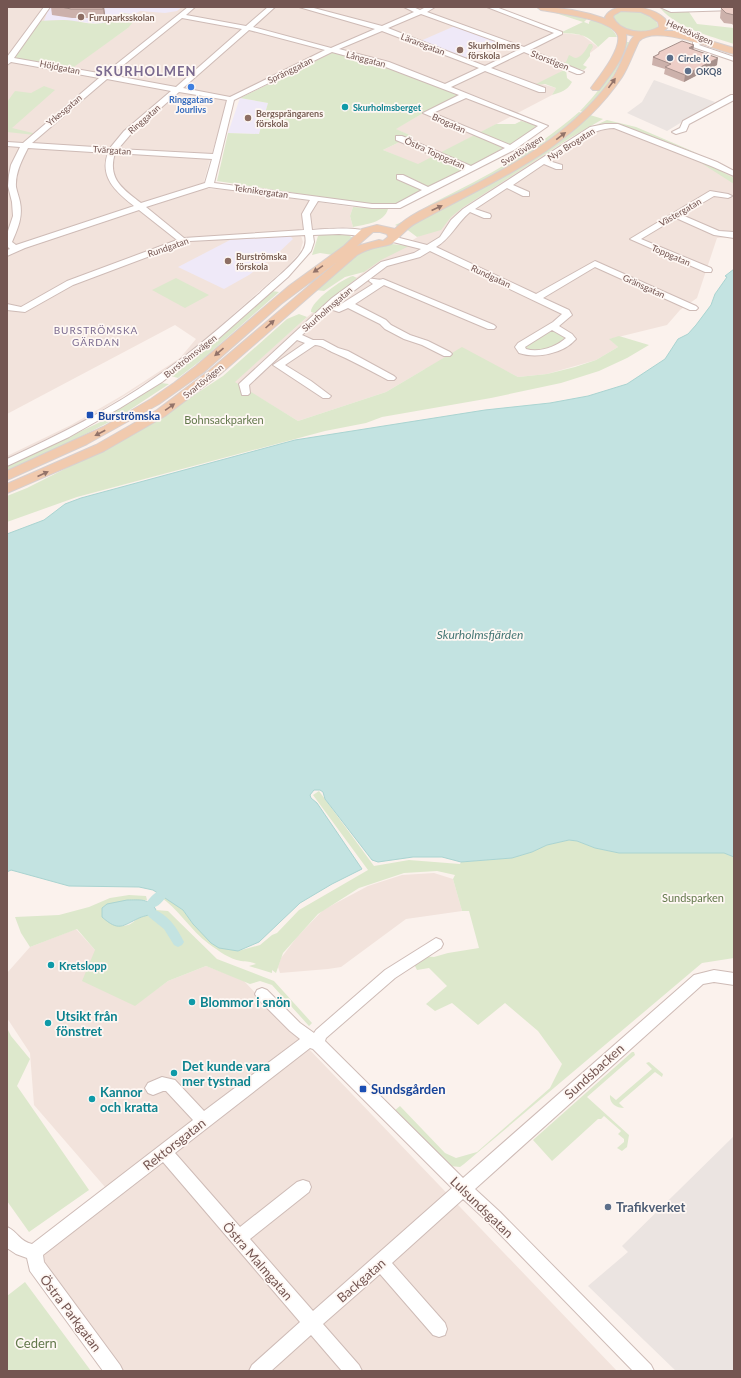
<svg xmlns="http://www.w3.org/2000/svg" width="741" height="1378" font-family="Lato,sans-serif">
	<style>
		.residential { fill: #f2e3dc; fill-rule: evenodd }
		.industrial { fill: #ebe4e1 }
		.education { fill: #efe9f8 }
		.green { fill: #dde8cc }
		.water { fill: #c3e3e1; stroke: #aad4d1 }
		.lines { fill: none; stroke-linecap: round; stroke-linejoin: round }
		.canal { fill: #c3e3e1; fill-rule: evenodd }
		.minor-casing { stroke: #cebbb6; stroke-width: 2 }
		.major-casing { stroke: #d8d0cf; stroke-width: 2 }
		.minor { fill: #fff; fill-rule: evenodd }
		.major { fill: #f1caae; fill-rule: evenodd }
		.wall { fill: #ccb1ab }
		.shaded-wall { fill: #a6908b }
		.building { fill: #edcec7; stroke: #a6908b }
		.oneway { fill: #937369 }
		.education-dot { fill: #8d6e63; stroke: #fef7f3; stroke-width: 1.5 }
		.service-dot { fill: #5c6f8a; stroke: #fef7f3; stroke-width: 1.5 }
		.shop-dot { fill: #3f7fe0; stroke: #fef7f3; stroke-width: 1.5 }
		.culture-dot { fill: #0f9aa8; stroke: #fef7f3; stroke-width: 1.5 }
		.transit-dot { fill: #1a4fb4; stroke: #fef7f3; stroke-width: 1.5 }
		.labels { text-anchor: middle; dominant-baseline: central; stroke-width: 3.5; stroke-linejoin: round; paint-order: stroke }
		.far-education-label { font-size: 9px; font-weight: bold; fill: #785e54; stroke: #fef7f3; text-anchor: start }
		.far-street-label { font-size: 9px; fill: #745652; stroke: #fef7f3 }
		.far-service-label { font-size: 9px; font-weight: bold; fill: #4e5e75; stroke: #fef7f3; text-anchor: start }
		.far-shop-label { font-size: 9px; font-weight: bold; fill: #366cbe; stroke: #fef7f3 }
		.far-culture-label { font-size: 9px; font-weight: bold; fill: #0d838f; stroke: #fef7f3; text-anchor: start }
		.far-neighbourhood-label { font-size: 10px; letter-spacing: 1px; fill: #7a6a8f; stroke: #fef7f3 }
		.transit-label { font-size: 11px; font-weight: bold; fill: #164399; stroke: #fef7f3; text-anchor: start }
		.park-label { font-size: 11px; fill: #62784b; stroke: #fef7f3 }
		.culture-label { font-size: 11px; font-weight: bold; fill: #0d838f; stroke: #fef7f3; text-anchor: start }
		.water-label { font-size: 12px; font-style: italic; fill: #467775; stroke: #fef7f3 }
		.far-district-label { font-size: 13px; font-weight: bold; letter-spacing: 1px; fill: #7a6a8f; stroke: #fef7f3 }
		.near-culture-label { font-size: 13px; font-weight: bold; fill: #0d838f; stroke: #fef7f3; text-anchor: start }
		.near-street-label { font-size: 13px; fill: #745652; stroke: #fef7f3 }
		.near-transit-label { font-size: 13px; font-weight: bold; fill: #164399; stroke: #fef7f3; text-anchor: start }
		.near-service-label { font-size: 13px; font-weight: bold; fill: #4e5e75; stroke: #fef7f3; text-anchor: start }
		.near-park-label { font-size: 13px; fill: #62784b; stroke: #fef7f3 }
	</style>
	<rect width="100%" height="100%" fill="#fbf2ed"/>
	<path class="residential" d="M7 7H489L560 33 582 35 598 47 581 60 576 69H565L542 84 556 88 552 95 418 165 383 150 412 136 395 129 425 112 336 51H324L231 96 227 101 204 181 208 189 233 190 353 207 350 216 353 227 299 229 303 242 300 252 289 265 203 341 164 371 84 421 7 458V456L71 425 123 395 180 358 196 339 175 325 7 414ZM122 13 128 28 105 44 38 21 78 22 111 20Z
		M604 123 619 124 719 163 734 171V237L717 238 697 298 680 310 667 325 610 339 618 347 596 360 547 374 518 377 504 370 425 369 386 392 298 421 234 382 307 317 376 262 421 235 460 206 587 128Z
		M434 873 453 879 462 911 406 919 341 967 328 969 280 973 278 967 281 958 297 937 323 910 368 886 402 875Z
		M76 929 95 950 135 1005 168 981 206 966 243 980 617 1371H116L33 1252 111 1194 34 1105 30 1053 7 1018V973L30 947Z"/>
	<path class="industrial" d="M654 80 715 102 667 131 627 113 642 102Z
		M734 1136V1371H676L588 1286 628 1252 622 1246Z"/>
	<path class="education" d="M49 7H182L177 11 165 13 140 11 135 14 122 13 111 20 100 24 63 20 44 21Z
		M457 25 501 41 462 59 418 42Z
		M240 98 268 103 259 134 228 133Z
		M290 236 293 239 276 255 249 275 224 289 178 267 230 240Z"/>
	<path class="green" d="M543 9 588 18 584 22 589 24V22L592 19C602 23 613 27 617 37H609L598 47C586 33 578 34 560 33L583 22Z
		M661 9C671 13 678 12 689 12L697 24 734 28V44C710 36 678 28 661 9Z
		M633 10 645 13 656 20 658 27C650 34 630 34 621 28 618 26 615 22 612 19L614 14 620 11Z
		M122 13 138 16 128 28 71 69 11 59 38 21C46 21 54 20 63 20 89 21 98 31 122 13Z
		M626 42H629L628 46C618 72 603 93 583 112L580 111C603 88 612 70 626 42Z
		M589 44H592L593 47 590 52V56L583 65 587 67 584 70 579 69 563 63 566 62 569 55C572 56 574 58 576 58 582 57 587 48 589 44Z
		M336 51 382 65 461 96 425 112 396 129 412 136 383 150 418 164 496 124H515L521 121 543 126 469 167 395 205 365 204 217 181 228 133 259 134 268 103 240 98Z
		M566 69 567 78 572 82C567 91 561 92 552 95L556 88 545 84 534 85Z
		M44 86 55 90 12 128 37 134 35 135 7 132V102L15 91 31 93Z
		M579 112 582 113C528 161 463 192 400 227L395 225C409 220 421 209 435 202 488 175 533 152 579 112Z
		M590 115 603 119 570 138 462 208 451 217 441 230 417 237 405 228 508 174Z
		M607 120 636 127 699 154 620 125 610 123 596 125Z
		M699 160 734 178V184L698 161Z
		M353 207 388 209C384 223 366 224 353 227L350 216Z
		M322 234H347L353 238 349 244 333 255 320 253 312 255 318 236Z
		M392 244 409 246 381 260 364 272 345 277 324 291 316 290 358 253 380 245Z
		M353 276 357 278 315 313 311 312C310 302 343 278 353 276Z
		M176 278 209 295 185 308 152 290Z
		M272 291 279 292 204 358 178 378 171 376 238 322Z
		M299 314 307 317 235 382 298 421 386 392 462 347 518 377 547 374 575 367 596 360 618 347 609 339 619 336 649 345 627 358 599 371 561 383 491 398 382 417 366 423 325 431 77 497 7 522V496L27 488 138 432 223 376 287 319Z
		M551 326 568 336 563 344 529 354 521 344Z
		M161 383 169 384 119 417 72 441 7 471V466L111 417 114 412Z
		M319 791 374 866 409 860 460 864 461 862 512 858 532 852 547 845 569 840 577 841 595 848 619 853H724L734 857V958L702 963 464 1164 460 1167 450 1166 394 1111 400 1106 445 1153 456 1158 477 1152 550 1088 562 1064 538 1031 505 1003 478 1025 452 1003 435 1011 426 1004 447 986 429 968 417 970 412 960 421 956 434 957 448 953 479 948 469 911H462L453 879 455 875 437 871 404 873 359 888 318 914 283 953 276 973 272 970V973L249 966 256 964C250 961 247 962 241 961 229 959 219 951 209 944 190 930 179 909 159 896L161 895 183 910 193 924 238 951 260 945 272 935 277 933 299 910 368 870 313 795Z
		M129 895 146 896 147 900H127L102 917C110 924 118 928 128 925 132 924 135 920 139 918 146 915 150 916 156 910L168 911 217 959 274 981 312 1023 309 1026 272 985 260 981 250 984 206 966 168 981 135 1006 82 981 95 950 77 929 30 947 21 933 15 917 59 915 89 907 110 898Z
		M7 1028 11 1036 30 1059 17 1086 89 1190 29 1232 7 1201Z
		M632 1052H634L635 1055 587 1097 629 1135 627 1147 622 1151 617 1148 624 1142V1139L618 1134 621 1131 604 1116 601 1119H598L552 1161 533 1140Z
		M649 1062 663 1074 662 1077 655 1072 619 1103 624 1108C616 1108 609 1103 610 1095L616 1100 652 1069 646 1063Z
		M25 1282 91 1371H7V1296Z"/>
	<path class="water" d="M734 269V857L724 853H619L595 848 577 841 569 840 547 845 532 852 512 858 461 862 442 857H413L378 862 372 860 325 799 323 792 320 790H314L310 795 311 798 317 803 362 869 332 884 300 903 259 942 238 951 219 948 211 943 193 924 183 910 153 890 139 887 69 886 11 870 7 872V534L44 520 65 504 81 498 295 440 485 410 550 403 588 396 627 384 665 359 678 339 688 334 696 325 711 305 715 294 727 277 725 276Z
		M127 900C139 900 150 898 156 910 150 916 146 915 139 918 122 926 119 932 102 917V908L107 904Z"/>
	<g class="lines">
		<path class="canal" d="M161 890 165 892 167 895C163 902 156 910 148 907L146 904C149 898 155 892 161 890Z
			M153 909C169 915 177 928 184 942L182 945 178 947 174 945 164 929 149 917 147 914 149 911Z"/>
		<g class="minor-casing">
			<path id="minor" d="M44 7H50L14 58 104 74 188 7H195L186 15 246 26 268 7H275L253 27 331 48 375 29 299 7H310L382 26 414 12 404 7H413L420 10 426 7H435L427 12 524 47 554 33 487 7H496L562 32V34L530 50 584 72 580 74H577L524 52 491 68 545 88V92H539L485 71 451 87 548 126 514 150 400 208H372L318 201 310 214 312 230C324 229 362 226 369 233L365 236 339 234 313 235 314 242 311 251 288 277 219 338 162 382 120 408 69 437 7 466V459C58 435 110 410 156 377 193 352 226 322 260 293 271 282 296 263 303 250 306 245 306 240 305 235L190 241 73 285 25 312 7 310V304L21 307 67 281 177 240 139 210 25 248 7 256V250L10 249 7 246V234L13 216 12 202 8 186 9 175 11 165 20 147 7 146V142L23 143 99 78 11 62 7 65V57ZM421 14 515 48 518 50 485 66 388 28ZM182 18 242 29 176 87 111 75ZM249 30 325 50 230 97 183 88ZM382 31 479 68 445 84 389 62 339 49ZM332 52 383 66 459 95 423 113 505 148 471 166 402 136H396V140L465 169 428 187 403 175H397V179L422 190 396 204H372L214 183 234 100ZM107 79 171 91 124 131 110 148 32 143ZM179 92 227 100 213 154 118 149 130 135ZM466 98 538 126 510 145 433 113ZM28 148 108 153C99 177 116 192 134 206L16 245 12 242C18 228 23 217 20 202 19 197 17 192 16 187 15 173 22 160 28 148ZM115 153 212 159 205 183 141 203C123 189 107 179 115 153ZM209 187 310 200 302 214 304 230 184 238 146 207Z
				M660 7H734V10L671 12Z
				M701 39 704 41 699 45 734 57V61L693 47V42Z
				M731 95H734V100L689 124 686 131 676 134 672 132 680 128 683 121Z
				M605 124H618L717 162 734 171V176L711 166 614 128C590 128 569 148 549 161L562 165V169H556L544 164 513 185 529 192V196H523L507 188 475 209 490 214 491 216 490 218H484L470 212C456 224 451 238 436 247L536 294 595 261 696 306 698 308 696 310H690L595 267 543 298 569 310 572 315 559 326 572 334 576 339C563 354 536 359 519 353L515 347 518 343 553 322 562 314 430 251 420 257 387 266 335 305 338 306 373 284 369 281 370 279C375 278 378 281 383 279L494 325 496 327 494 329H488L384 285 355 304 386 320 391 325 410 335 428 341 450 352 452 354 450 356H444L422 345 404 339 385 329 380 324 348 308 339 312 330 309 302 335 313 340H323L338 348 348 351 394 376 396 378 394 380H388C369 370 351 360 332 352 326 349 321 345 315 345L285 365 311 381 331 396 329 398H323L273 365 305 343 297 340 249 385 250 393 248 395H242L239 384 241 382 332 298 381 262 414 253 421 249 389 241 388 239 389 237 392 236 427 245 440 237 451 220 463 209 590 127ZM552 330 566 338C556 347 539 353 526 349L525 347Z
				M710 191 728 194 732 196 728 198 714 196 682 215 719 231 734 232V238L714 235 676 218 641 239 711 268 712 270 711 272H705L630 239Z
				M436 938 441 940 443 944 441 948 395 978 326 1038 325 1041 463 1178 694 975 714 970 734 973V985L714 982 703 984 475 1189 500 1212 651 1365 654 1371H633L488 1222 463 1199 392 1263 445 1323 447 1329 445 1335 439 1337 433 1335 380 1274 323 1324 359 1365 362 1371H342L311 1335 271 1371H249L252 1365 300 1322 163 1162 43 1255 44 1262 120 1365 123 1371H103L30 1271 27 1258 16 1254 7 1248V1227C17 1231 20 1242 32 1244L193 1120 166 1091H163L153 1095 148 1093 145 1088 148 1083 162 1077 175 1080 204 1111 300 1039 290 1031 257 998 255 994 257 990 262 988 267 990 300 1023 314 1033 316 1030 385 970ZM310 1048 313 1049 452 1188 313 1311 250 1239 309 1192 311 1187 309 1182 303 1180 297 1182 240 1227 175 1153Z"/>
		</g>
		<g class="major-casing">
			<path id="major" d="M537 7C560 7 584 11 606 19L605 17C614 0 653 6 665 19 667 22 667 25 667 28L664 31H677L734 48V54C713 49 655 24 639 41 633 53 629 66 622 77 573 150 491 182 416 223 406 228 400 238 391 244 378 248 370 247 357 255L218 376 165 416 104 451 7 493V484L96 445 157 410 210 370 337 262 281 304 204 372 159 404 87 444 7 480V471L103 427 151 399 174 383 196 366 289 286 344 246 362 229 377 225 395 229C411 212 442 201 463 191 520 162 577 129 614 76 621 65 625 52 631 40L634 36 626 34C629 54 610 75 599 90H593L591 88C599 77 621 50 618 36 613 19 557 13 541 10ZM621 11 641 12 650 16 658 22 659 27C645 35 620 33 613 17L614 15ZM373 232H380L387 234 388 237 383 241 379 240 357 246Z"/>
		</g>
		<use href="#minor" class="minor"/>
		<use href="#major" class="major"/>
	</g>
	<path class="wall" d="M51 7H104L105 14 104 18H72L52 15Z
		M734 7V26L732 24 724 23 720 18 721 8Z
		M694 45 693 49 717 65 684 82 664 74 665 69 652 65 653 57 658 54 659 52Z"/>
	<path class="shaded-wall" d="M103 7H104L105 14 104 18Z
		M694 45 693 52 689 48Z
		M718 58 717 65 684 82 685 75Z"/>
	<path class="building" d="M61 7H103V9H71Z
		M723 7H734V15L726 13 721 8Z
		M682 41 694 45 689 48 718 58 685 75 665 67 671 64 653 57 659 54V52Z"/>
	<defs><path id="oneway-solid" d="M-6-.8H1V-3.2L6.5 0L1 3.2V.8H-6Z"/></defs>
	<g class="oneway">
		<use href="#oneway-solid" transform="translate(612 83) rotate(-54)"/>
		<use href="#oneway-solid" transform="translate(561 136) rotate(-37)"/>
		<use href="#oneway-solid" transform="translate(437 208) rotate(-25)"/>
		<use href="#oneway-solid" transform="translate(318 269) rotate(146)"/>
		<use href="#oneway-solid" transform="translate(270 324) rotate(-42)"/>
		<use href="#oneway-solid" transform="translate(219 352) rotate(139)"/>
		<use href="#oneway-solid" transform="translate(170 407) rotate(-35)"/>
		<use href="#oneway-solid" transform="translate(100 433) rotate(152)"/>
		<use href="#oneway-solid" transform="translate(43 474) rotate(-24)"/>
	</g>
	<g class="education-dot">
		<circle cx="81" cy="17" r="4"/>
		<circle cx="460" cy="50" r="4"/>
		<circle cx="248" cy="118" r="4"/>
		<circle cx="228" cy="261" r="4"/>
	</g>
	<g class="service-dot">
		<circle cx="670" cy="58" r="4"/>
		<circle cx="688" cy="71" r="4"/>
		<circle cx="608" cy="1207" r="4"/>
	</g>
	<circle class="shop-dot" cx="191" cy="87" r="4"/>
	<g class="culture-dot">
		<circle cx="345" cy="107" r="4"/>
		<circle cx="51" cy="965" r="4"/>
		<circle cx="192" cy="1002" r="4"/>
		<circle cx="48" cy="1023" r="4"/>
		<circle cx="174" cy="1073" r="4"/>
		<circle cx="92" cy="1099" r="4"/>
	</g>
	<g class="transit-dot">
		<rect x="86" y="411" width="8" height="8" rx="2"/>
		<rect x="359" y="1085" width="8" height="8" rx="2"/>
	</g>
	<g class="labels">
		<g class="far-education-label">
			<text x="89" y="17">Furuparksskolan</text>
			<text x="468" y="45">Skurholmens<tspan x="468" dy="10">förskola</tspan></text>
			<text x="256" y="113">Bergsprängarens<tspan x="256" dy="10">förskola</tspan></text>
			<text x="236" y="256">Burströmska<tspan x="236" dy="10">förskola</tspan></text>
		</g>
		<g class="far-street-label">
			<text transform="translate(690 32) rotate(24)">Hertsövägen</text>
			<text transform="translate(423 44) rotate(21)">Läraregatan</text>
			<text transform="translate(366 59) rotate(15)">Långgatan</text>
			<text transform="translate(550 60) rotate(21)">Storstigen</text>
			<text transform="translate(60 67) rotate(11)">Höjdgatan</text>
			<text transform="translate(290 70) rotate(-26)">Spränggatan</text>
			<text transform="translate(64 110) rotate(-40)">Yrkesgatan</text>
			<text transform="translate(144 119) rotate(-41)">Ringgatan</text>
			<text transform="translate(449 123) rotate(24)">Brogatan</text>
			<text transform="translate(571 144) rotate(-32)">Nya Brogatan</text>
			<text transform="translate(112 150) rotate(4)">Tvärgatan</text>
			<text transform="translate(522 150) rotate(-33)">Svartövägen</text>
			<text transform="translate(435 153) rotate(24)">Östra Toppgatan</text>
			<text transform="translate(261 191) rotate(8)">Teknikergatan</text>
			<text transform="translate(680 212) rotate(-30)">Västergatan</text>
			<text transform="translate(168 247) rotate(-19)">Rundgatan</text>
			<text transform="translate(671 255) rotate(23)">Toppgatan</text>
			<text transform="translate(491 276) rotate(25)">Rundgatan</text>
			<text transform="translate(644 286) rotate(24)">Gränsgatan</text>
			<text transform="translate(327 309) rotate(-41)">Skurholmsgatan</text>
			<text transform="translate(190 356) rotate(-38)">Burströmsvägen</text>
			<text transform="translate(203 381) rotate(-39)">Svartövägen</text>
		</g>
		<g class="far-service-label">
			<text x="678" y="58">Circle K</text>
			<text x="696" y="71">OKQ8</text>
		</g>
		<g class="far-shop-label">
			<text x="191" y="99">Ringgatans<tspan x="191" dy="10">Jourlivs</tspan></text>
		</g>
		<g class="far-culture-label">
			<text x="353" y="107">Skurholmsberget</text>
		</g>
		<g class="far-neighbourhood-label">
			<text x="96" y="330">BURSTRÖMSKA<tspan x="96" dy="12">GÄRDAN</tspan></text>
		</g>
		<g class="transit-label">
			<text x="98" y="415">Burströmska</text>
		</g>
		<g class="park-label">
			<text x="224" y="419">Bohnsackparken</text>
			<text x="693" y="897">Sundsparken</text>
		</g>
		<g class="culture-label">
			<text x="59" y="965">Kretslopp</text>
		</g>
		<g class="water-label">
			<text x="480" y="634">Skurholmsfjärden</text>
		</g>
		<g class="far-district-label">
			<text x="146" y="71">SKURHOLMEN</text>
		</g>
		<g class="near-culture-label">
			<text x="200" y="1002">Blommor i snön</text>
			<text x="56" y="1016">Utsikt från<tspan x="56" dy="15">fönstret</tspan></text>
			<text x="182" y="1066">Det kunde vara<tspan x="182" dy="15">mer tystnad</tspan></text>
			<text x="100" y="1092">Kannor<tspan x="100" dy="15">och kratta</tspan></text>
		</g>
		<g class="near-street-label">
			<text transform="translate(594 1071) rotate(-42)">Sundsbacken</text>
			<text transform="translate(174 1144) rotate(-38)">Rektorsgatan</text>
			<text transform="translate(482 1207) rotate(44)">Lulsundsgatan</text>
			<text transform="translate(258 1261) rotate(49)">Östra Malmgatan</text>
			<text transform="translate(361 1280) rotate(-41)">Backgatan</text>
			<text transform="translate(71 1313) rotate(53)">Östra Parkgatan</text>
		</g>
		<g class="near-transit-label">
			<text x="371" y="1089">Sundsgården</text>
		</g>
		<g class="near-service-label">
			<text x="616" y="1207">Trafikverket</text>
		</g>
		<g class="near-park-label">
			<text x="36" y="1343">Cedern</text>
		</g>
	</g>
	<rect width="741" height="1378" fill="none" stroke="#745652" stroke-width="16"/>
</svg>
